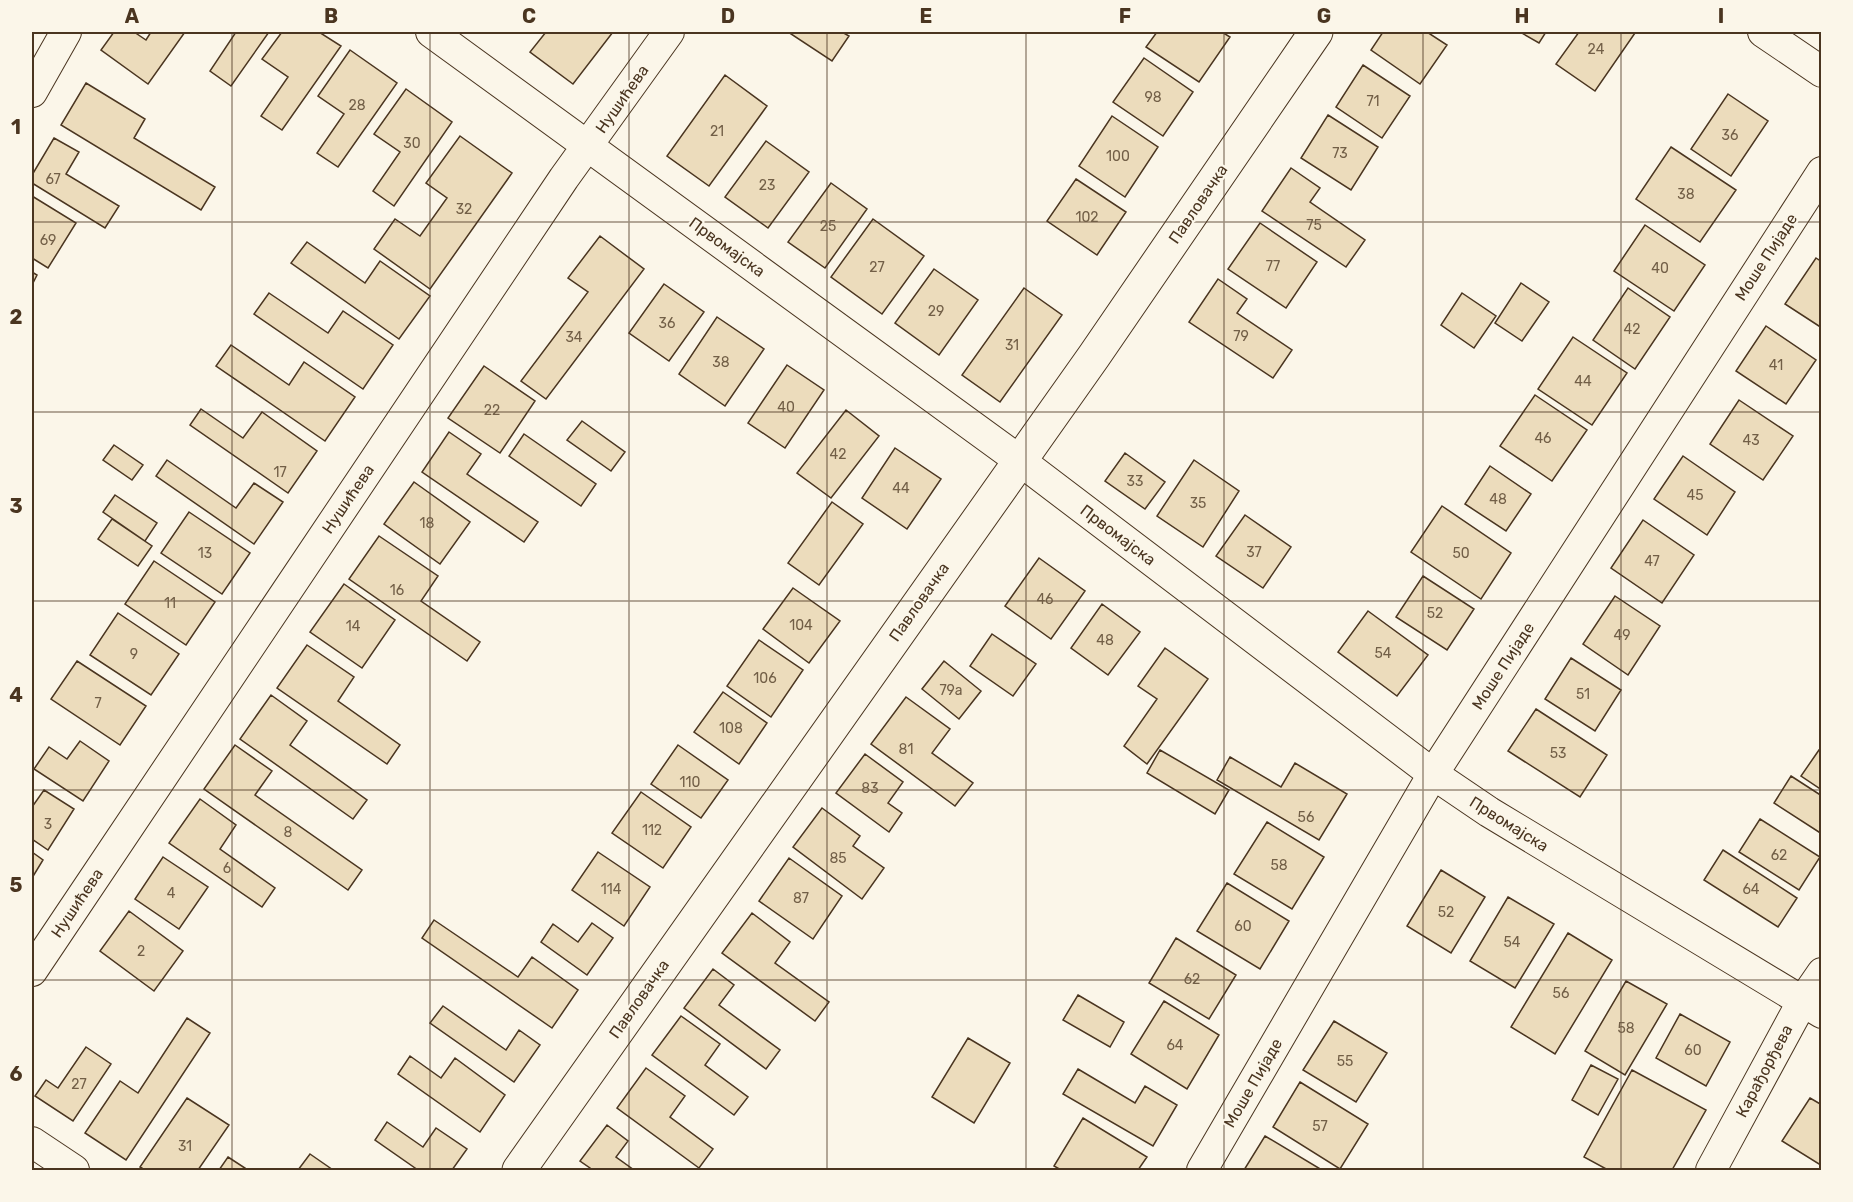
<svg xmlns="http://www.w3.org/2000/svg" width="1853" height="1202" font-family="Rubik,sans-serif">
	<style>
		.building { fill: #ecdcbc; stroke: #4a3520; stroke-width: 1.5 }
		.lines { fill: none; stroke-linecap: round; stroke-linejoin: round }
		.minor-casing { stroke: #4a3520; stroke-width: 32 }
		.tertiary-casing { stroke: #4a3520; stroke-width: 35 }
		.minor { stroke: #fbf6e9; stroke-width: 30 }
		.tertiary { stroke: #fbf6e9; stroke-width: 33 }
		.grid { fill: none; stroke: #4a3520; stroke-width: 1.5; stroke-opacity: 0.55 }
		.labels { text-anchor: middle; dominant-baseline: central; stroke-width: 4.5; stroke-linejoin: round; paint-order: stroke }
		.number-label { font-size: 14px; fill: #725f47 }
		.street-label { font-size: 16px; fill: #4a3520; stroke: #fbf6e9 }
		.neatline { fill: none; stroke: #4a3520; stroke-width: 2 }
		.grid-label { font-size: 20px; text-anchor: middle; font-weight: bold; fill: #4a3520 }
	</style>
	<rect width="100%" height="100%" fill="#fbf6e9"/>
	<path class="building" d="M114 32H134L146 40 151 32H185L148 84 101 50Z
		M236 32H269L231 86 210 71Z
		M282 32H319L341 46 282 130 261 116 288 77 262 59Z
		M546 32H613L573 84 530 52Z
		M788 32H842L849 36 832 61Z
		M1157 32H1222L1230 37 1199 82 1146 47Z
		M1383 32H1427L1447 45 1420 84 1371 50Z
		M1520 32H1546L1539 43Z
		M1579 32H1633L1635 33 1595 91 1556 64Z
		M350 50 397 83 338 167 317 153 344 114 318 96Z
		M1144 58 1193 92 1163 136 1113 102Z
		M1363 65 1410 96 1382 138 1336 107Z
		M725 75 767 106 709 186 667 156Z
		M86 83 145 119 134 138 215 187 201 210 61 125Z
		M406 89 452 122 394 206 373 191 400 152 374 134Z
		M1728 94 1768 121 1731 176 1691 149Z
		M1328 115 1378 147 1351 190 1301 158Z
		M1112 116 1158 147 1125 197 1079 166Z
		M460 136 512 173 430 289 374 249 395 219 420 236 447 198 426 183Z
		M54 138 79 152 66 174 119 206 105 228 32 183V175Z
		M766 141 809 172 768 228 725 197Z
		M1671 147 1736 190 1700 242 1636 199Z
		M1291 168 1320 188 1310 202 1365 240 1346 267 1262 211Z
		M1076 179 1126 212 1097 255 1047 221Z
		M831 183 867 209 825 268 788 242Z
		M32 196 76 223 48 268 32 258Z
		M873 219 924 256 882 314 831 277Z
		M1260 223 1317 262 1286 308 1228 269Z
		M1645 225 1705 265 1674 311 1614 271Z
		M600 236 644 269 546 399 521 381 588 292 568 278Z
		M307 242 365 283 380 261 430 296 399 339 291 263Z
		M1816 258 1822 262V328L1785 304Z
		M934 269 978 300 939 355 895 323Z
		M32 272 37 275 32 285Z
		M1218 279 1247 299 1237 313 1292 350 1273 378 1189 322Z
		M1521 283 1549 302 1522 341 1495 323Z
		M664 284 704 312 669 361 629 333Z
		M1024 288 1062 315 1000 402 962 375Z
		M1628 288 1670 317 1635 369 1593 340Z
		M269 293 328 333 343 311 393 345 363 389 254 314Z
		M1462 293 1496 316 1474 348 1441 325Z
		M717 317 764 349 725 406 679 374Z
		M1766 326 1816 360 1786 404 1736 371Z
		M1573 337 1627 373 1592 425 1538 389Z
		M231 345 289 385 304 362 355 397 325 441 216 366Z
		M787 365 824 390 785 448 748 423Z
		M484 366 535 401 500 453 448 418Z
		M1535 395 1587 430 1552 481 1500 446Z
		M1739 400 1793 436 1763 480 1710 444Z
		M201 409 243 438 262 412 317 451 288 493 190 425Z
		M846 410 879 436 831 498 797 473Z
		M582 421 625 452 611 471 567 440Z
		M449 432 481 454 467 474 538 522 524 542 422 472Z
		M524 434 596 484 581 506 509 456Z
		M114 445 143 465 132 480 103 460Z
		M895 448 941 479 907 529 862 498Z
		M1125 453 1165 482 1145 509 1105 481Z
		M1683 456 1735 492 1707 535 1654 499Z
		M167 460 236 508 254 483 283 502 254 544 156 476Z
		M1194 460 1239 491 1203 547 1157 516Z
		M1490 466 1531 494 1506 531 1465 504Z
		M414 482 470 522 440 564 384 524Z
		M115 495 157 523 145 541 103 512Z
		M832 502 863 524 819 585 788 563Z
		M1442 506 1511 553 1481 599 1411 552Z
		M189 512 250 553 222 594 161 553Z
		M1245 515 1291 547 1263 588 1216 556Z
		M112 519 152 546 138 566 98 539Z
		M1643 520 1694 555 1662 603 1611 568Z
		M379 536 438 576 421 601 480 642 467 661 349 579Z
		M1039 558 1085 591 1051 639 1005 606Z
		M154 561 215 602 186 645 125 604Z
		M1423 576 1474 609 1447 650 1396 617Z
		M344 584 395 620 362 668 310 632Z
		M793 588 840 621 809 663 763 629Z
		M1615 596 1660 626 1628 675 1583 644Z
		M1102 604 1140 632 1108 675 1071 648Z
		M1368 611 1428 655 1397 696 1338 652Z
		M118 613 179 654 151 695 90 655Z
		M992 634 1036 664 1013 696 970 666Z
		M759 640 803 670 771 717 727 686Z
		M307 645 354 677 338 701 400 745 387 764 277 688Z
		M1165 648 1208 679 1147 764 1124 746 1157 699 1138 686Z
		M1571 658 1621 690 1595 731 1545 699Z
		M77 661 146 706 120 745 51 699Z
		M944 661 981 691 959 719 922 689Z
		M723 692 767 723 739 764 694 732Z
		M271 695 307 721 290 745 367 800 353 819 240 739Z
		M906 697 950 729 932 753 973 783 955 806 871 744Z
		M1536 709 1607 755 1580 797 1508 751Z
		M80 741 109 761 83 801 34 769 49 747 67 759Z
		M235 745 272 771 255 795 362 870 348 890 204 789Z
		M678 745 728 780 701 818 651 784Z
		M1160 750 1229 790 1215 814 1147 773Z
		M1819 750 1822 751V790L1801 776Z
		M865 754 903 782 888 803 902 813 889 832 836 793Z
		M1230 757 1281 787 1295 763 1347 794 1319 840 1217 780Z
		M1791 776 1822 796V834L1774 803Z
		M44 790 74 809 48 850 32 839V807Z
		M641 792 691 827 663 868 612 833Z
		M200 799 236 825 220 849 275 888 262 907 169 843Z
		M822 808 860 836 853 846 884 868 862 899 793 847Z
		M1760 819 1820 857 1799 890 1739 852Z
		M1267 822 1324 857 1292 909 1234 874Z
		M1723 850 1797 898 1778 927 1704 880Z
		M32 852 43 860 32 878Z
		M598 852 650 887 624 926 572 890Z
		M163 857 208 887 179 929 135 899Z
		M789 858 842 896 813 939 759 901Z
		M1441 870 1485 897 1451 953 1407 926Z
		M1227 883 1289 921 1260 969 1197 931Z
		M1508 897 1554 924 1515 988 1470 961Z
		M129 911 183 951 154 991 100 951Z
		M752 913 790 942 775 963 829 1002 815 1021 722 953Z
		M434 920 518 977 532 957 578 990 552 1028 422 938Z
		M592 923 613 938 587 975 541 942 553 924 578 942Z
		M1568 933 1612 960 1555 1054 1511 1027Z
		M1176 938 1236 975 1209 1019 1149 983Z
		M713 969 734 985 719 1005 780 1050 766 1069 684 1008Z
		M1626 981 1667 1004 1625 1075 1585 1051Z
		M1078 995 1124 1022 1110 1047 1063 1020Z
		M1164 1001 1219 1035 1187 1089 1131 1054Z
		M443 1006 506 1050 519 1030 540 1045 514 1082 430 1023Z
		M1680 1014 1730 1042 1706 1086 1656 1058Z
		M681 1016 720 1044 705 1065 748 1097 734 1115 652 1055Z
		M187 1018 210 1033 126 1160 85 1133 120 1081 138 1093Z
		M1334 1021 1387 1053 1356 1102 1303 1070Z
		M968 1038 1010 1063 974 1123 932 1097Z
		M86 1047 111 1064 73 1121 35 1096 46 1080 58 1088Z
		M410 1056 441 1078 455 1058 505 1095 480 1132 398 1074Z
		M1591 1065 1618 1079 1598 1115 1572 1100Z
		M646 1068 685 1096 670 1117 713 1149 699 1168 617 1108Z
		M1078 1069 1135 1103 1145 1086 1177 1105 1153 1146 1063 1094Z
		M1632 1070 1706 1110 1672 1170H1608L1584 1157Z
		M1300 1082 1368 1124 1340 1169 1273 1127Z
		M187 1098 229 1125 198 1170H145L140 1167Z
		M1810 1098 1822 1105V1160L1819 1164 1782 1141Z
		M1083 1118 1147 1157 1138 1170H1061L1054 1166Z
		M387 1122 423 1147 436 1128 467 1149 452 1170H418L375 1140Z
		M607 1125 628 1141 616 1157 634 1170H593L580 1161Z
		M1265 1136 1322 1170H1244Z
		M310 1154 333 1170H298Z
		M228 1157 248 1170H219Z"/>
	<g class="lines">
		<g class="minor-casing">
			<path id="minor" d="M431 32 1019 460 1433 774 1489 812 1822 1013
				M1763 32 1822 72
				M32 92 66 32
				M32 971 564 178 669 32
				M32 1142 74 1170
				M1202 1170 1433 774 1822 172
				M1711 1170 1802 1002 1822 973"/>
		</g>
		<g class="tertiary-casing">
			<path id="tertiary" d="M519 1170 1094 356 1316 32"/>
		</g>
		<use href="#minor" class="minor"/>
		<use href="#tertiary" class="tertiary"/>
	</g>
	<path class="grid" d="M232 32V1170M430 32V1170M629 32V1170M827 32V1170M1026 32V1170M1224 32V1170M1423 32V1170M1621 32V1170M32 222H1822M32 412H1822M32 601H1822M32 790H1822M32 980H1822"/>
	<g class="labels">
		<g class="number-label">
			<text x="1596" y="49">24</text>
			<text x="1153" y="97">98</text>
			<text x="1373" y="101">71</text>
			<text x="357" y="105">28</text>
			<text x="717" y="131">21</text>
			<text x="1730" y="135">36</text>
			<text x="412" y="143">30</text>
			<text x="1340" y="153">73</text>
			<text x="1118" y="156">100</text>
			<text x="53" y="179">67</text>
			<text x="767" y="185">23</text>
			<text x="1686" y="194">38</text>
			<text x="464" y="209">32</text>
			<text x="1087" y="217">102</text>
			<text x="1314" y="225">75</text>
			<text x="828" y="226">25</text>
			<text x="48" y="240">69</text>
			<text x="1273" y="266">77</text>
			<text x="877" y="267">27</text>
			<text x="1660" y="268">40</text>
			<text x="936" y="311">29</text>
			<text x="667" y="323">36</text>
			<text x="1632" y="329">42</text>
			<text x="1241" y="336">79</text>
			<text x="574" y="337">34</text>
			<text x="1012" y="345">31</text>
			<text x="721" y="362">38</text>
			<text x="1776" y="365">41</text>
			<text x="1583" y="381">44</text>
			<text x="786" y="407">40</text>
			<text x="492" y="410">22</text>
			<text x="1543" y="438">46</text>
			<text x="1751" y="440">43</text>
			<text x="838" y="454">42</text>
			<text x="280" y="472">17</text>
			<text x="1135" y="481">33</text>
			<text x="901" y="488">44</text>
			<text x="1695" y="495">45</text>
			<text x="1498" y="499">48</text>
			<text x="1198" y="503">35</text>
			<text x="427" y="523">18</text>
			<text x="1254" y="552">37</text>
			<text x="205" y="553">13</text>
			<text x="1461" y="553">50</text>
			<text x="1652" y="561">47</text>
			<text x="397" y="590">16</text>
			<text x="1045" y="599">46</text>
			<text x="170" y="603">11</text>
			<text x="1435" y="613">52</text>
			<text x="801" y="625">104</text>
			<text x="353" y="626">14</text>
			<text x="1622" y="635">49</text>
			<text x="1105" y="640">48</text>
			<text x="1383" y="653">54</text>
			<text x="134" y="654">9</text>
			<text x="765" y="678">106</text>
			<text x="951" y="690">79a</text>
			<text x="1583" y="694">51</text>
			<text x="98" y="703">7</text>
			<text x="731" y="728">108</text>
			<text x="906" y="749">81</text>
			<text x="1558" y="753">53</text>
			<text x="690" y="782">110</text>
			<text x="870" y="788">83</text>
			<text x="1306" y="817">56</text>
			<text x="48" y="824">3</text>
			<text x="652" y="830">112</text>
			<text x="288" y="832">8</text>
			<text x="1779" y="855">62</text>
			<text x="838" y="858">85</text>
			<text x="1279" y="865">58</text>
			<text x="227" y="868">6</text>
			<text x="611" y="889">114</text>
			<text x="1751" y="889">64</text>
			<text x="171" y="893">4</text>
			<text x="801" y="898">87</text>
			<text x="1446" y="912">52</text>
			<text x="1243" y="926">60</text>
			<text x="1512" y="942">54</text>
			<text x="141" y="951">2</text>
			<text x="1192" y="979">62</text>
			<text x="1561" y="993">56</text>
			<text x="1626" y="1028">58</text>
			<text x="1175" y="1045">64</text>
			<text x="1693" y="1050">60</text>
			<text x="1345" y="1061">55</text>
			<text x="79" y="1084">27</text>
			<text x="1320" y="1126">57</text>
			<text x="185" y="1146">31</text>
		</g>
		<g class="street-label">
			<text transform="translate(622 99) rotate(-55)">Нушићева</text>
			<text transform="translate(1198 204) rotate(-56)">Павловачка</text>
			<text transform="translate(727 247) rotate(36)">Првомајска</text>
			<text transform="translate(1766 257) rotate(-57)">Моше Пијаде</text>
			<text transform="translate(348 499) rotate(-56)">Нушићева</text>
			<text transform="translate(1118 535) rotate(37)">Првомајска</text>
			<text transform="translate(919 602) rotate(-55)">Павловачка</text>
			<text transform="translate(1503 666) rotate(-57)">Моше Пијаде</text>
			<text transform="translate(1509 824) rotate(32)">Првомајска</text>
			<text transform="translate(77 903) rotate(-56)">Нушићева</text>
			<text transform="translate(639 999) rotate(-55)">Павловачка</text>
			<text transform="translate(1764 1071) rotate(-62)">Карађорђева</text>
			<text transform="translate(1253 1083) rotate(-60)">Моше Пијаде</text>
		</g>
	</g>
	<rect width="1853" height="1202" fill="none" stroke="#fbf6e9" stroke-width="66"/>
	<rect x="33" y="33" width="1787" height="1136" class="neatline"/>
	<g class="grid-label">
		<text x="132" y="23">A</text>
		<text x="331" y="23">B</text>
		<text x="529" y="23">C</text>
		<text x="728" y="23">D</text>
		<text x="926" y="23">E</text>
		<text x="1125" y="23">F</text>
		<text x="1324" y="23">G</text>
		<text x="1522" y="23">H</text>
		<text x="1721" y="23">I</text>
		<text x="16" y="134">1</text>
		<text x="16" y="324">2</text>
		<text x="16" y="513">3</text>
		<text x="16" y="702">4</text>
		<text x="16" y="892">5</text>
		<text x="16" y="1081">6</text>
	</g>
</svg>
